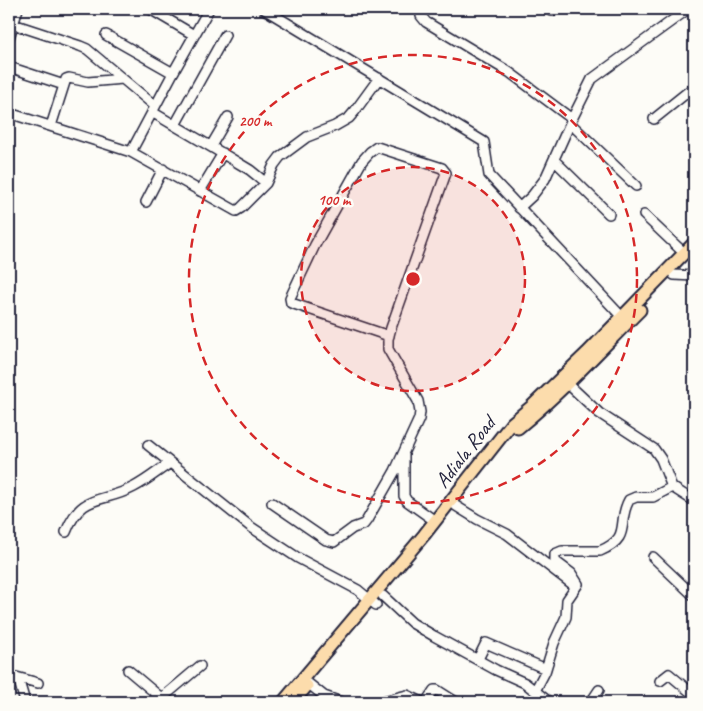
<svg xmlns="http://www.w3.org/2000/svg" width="703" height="711" font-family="Caveat,sans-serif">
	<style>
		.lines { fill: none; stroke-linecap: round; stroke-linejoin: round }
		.minor-casing { stroke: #22223b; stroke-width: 12 }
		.major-casing { stroke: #22223b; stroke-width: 15 }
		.minor { stroke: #fdfcf7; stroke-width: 9 }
		.major { stroke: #fcdcac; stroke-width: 11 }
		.ring { fill: none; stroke: #d62828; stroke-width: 2.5; stroke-dasharray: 9 6 }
		.labels { text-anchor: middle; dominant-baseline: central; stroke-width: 5; stroke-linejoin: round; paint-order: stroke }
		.street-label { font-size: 21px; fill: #22223b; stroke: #fdfcf7 }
		.centre { fill: #d62828; stroke: #fdfcf7; stroke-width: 2.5 }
		.ring-label { font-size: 15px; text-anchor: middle; font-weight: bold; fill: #d62828; stroke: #fdfcf7; stroke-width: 5; stroke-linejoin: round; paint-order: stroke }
	</style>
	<rect width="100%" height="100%" fill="#fdfcf7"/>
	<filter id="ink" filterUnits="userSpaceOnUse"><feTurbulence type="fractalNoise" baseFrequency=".02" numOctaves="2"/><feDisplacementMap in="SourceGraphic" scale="10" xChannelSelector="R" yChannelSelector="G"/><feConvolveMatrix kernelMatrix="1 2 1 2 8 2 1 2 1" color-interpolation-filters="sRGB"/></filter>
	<g filter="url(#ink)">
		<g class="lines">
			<g class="minor-casing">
				<path id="minor" d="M150 9 194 35
					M264 9 484 142 489 175 622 317
					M421 9V16L426 22 509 72 572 119
					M547 9 552 11
					M13 24 80 46 87 49 155 106
					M106 35 173 73
					M9 38 18 9
					M9 67 64 85
					M152 112 225 155 250 170 266 183
					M9 113 131 152 236 211 241 208 266 183 274 165 280 157 307 137 335 126 349 118 355 111 379 78
					M654 119 694 87
					M570 123 636 186
					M175 125 225 35
					M51 126 66 79 69 78 88 82 123 79
					M211 146 228 117
					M131 152 173 73 209 9
					M554 160 609 214
					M200 191 223 153
					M146 202 163 169
					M519 208 532 196 545 179 572 119 592 79 688 9
					M644 215 684 253
					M674 275 694 276
					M567 383 599 413 654 449 661 459 672 487 694 501
					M148 445 251 527 298 558 358 590 376 605
					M404 454V496L407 501 435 521
					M272 503 326 540 334 542 353 528 364 524 367 520 395 471 419 419 420 412 418 401 388 349V339L391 328 446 173 442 168 377 147 370 152 362 161 315 245 290 298 291 303 389 336
					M456 506 477 519 507 534 576 587
					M66 532C82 492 102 504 134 487 146 481 158 471 170 463
					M653 557 694 596
					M383 596 412 623 434 636 496 670 525 683 549 702
					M478 659 486 643 546 669
					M128 670 166 702
					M9 675 38 683
					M18 678 25 702
					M660 681 669 674 694 695
					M309 684 324 696 341 702
					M535 691 545 672 554 643 566 617 567 600 578 584 571 573 555 561V554L562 551H600C633 537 616 523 629 500L636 497H653L672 487
					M162 698 200 666
					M379 702 407 695 422 702
					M426 702 434 690H437L456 702
					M591 702 599 690"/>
			</g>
			<g class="major-casing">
				<path id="major" d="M518 428C562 392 600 350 640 310
					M283 702 424 535 512 423 531 407 587 353 694 243
					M293 702 307 686"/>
			</g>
			<use href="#minor" class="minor"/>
			<use href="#major" class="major"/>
		</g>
	</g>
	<circle cx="413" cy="279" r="112" fill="#d62828" fill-opacity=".12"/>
	<g class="ring">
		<circle cx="413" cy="279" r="112"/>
		<circle cx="413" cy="279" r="224"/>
	</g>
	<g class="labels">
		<g class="street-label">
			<text transform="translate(465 452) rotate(-52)">Adiala Road</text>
		</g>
	</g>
	<circle cx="413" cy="279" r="8" class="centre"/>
	<g class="ring-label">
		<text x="255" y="126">200 m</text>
		<text x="334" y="205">100 m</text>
	</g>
	<rect width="703" height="711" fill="none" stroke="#fdfcf7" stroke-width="30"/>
	<rect x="15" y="15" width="673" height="681" fill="none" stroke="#22223b" stroke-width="2" filter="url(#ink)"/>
</svg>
